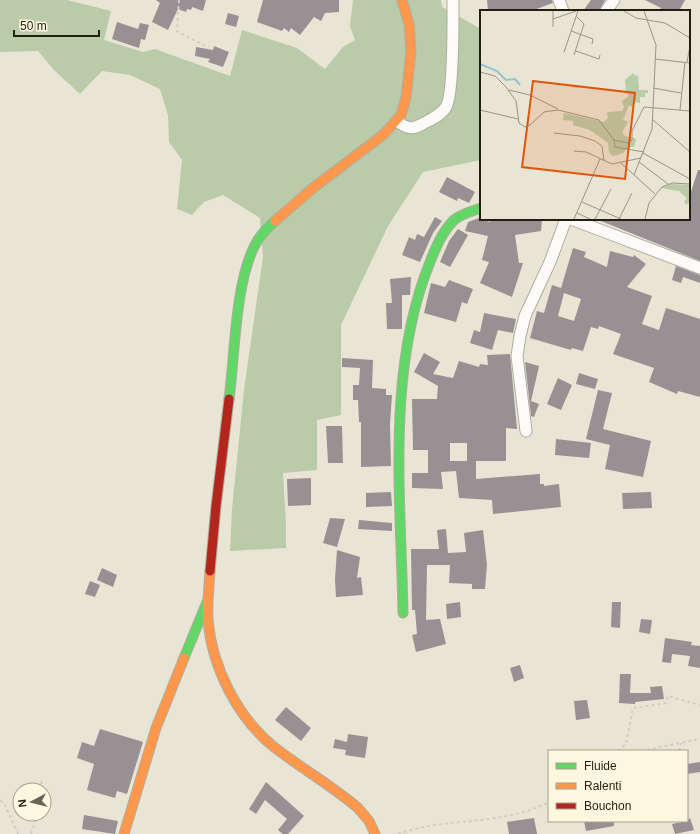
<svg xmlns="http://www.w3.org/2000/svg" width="700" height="834" font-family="Arial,sans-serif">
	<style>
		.forest { fill: #b9cba8 }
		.building { fill: #989193; fill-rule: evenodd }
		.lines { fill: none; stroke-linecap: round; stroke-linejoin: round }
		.street-casing { stroke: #b0ac9f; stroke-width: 13 }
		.fast-casing { stroke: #b0ac9f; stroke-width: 11 }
		.slow-casing { stroke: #b0ac9f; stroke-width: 11 }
		.jam-casing { stroke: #b0ac9f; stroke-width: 11 }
		.path { stroke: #cfcdc8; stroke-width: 2; stroke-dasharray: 3 3; stroke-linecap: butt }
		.street { stroke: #fcfbf9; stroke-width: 11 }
		.fast { stroke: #63d668; stroke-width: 9 }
		.slow { stroke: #ff974d; stroke-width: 9 }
		.jam { stroke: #b3261e; stroke-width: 9 }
		.inset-river { fill: none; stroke: #93c3d0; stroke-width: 2 }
		.inset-road { fill: none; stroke: #999587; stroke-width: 1 }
		.view { fill: #de560c; fill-opacity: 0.15; stroke: #de560c; stroke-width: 2 }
		.inset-edge { fill: none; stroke: #211e13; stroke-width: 2 }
	</style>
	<rect width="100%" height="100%" fill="#e9e5d4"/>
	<path class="forest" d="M0 0H67L111 11 104 40 143 52 155 49 230 76 242 30 297 48 325 69 343 47 355 40 350 26 353 0H441L442 7 481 29V160L423 172 388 226 341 325V415L317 420V470L283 473 286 525V548L230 551 232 509 244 390 263 257 260 218 223 195 204 202 192 215 177 209 182 160 169 142 168 115 160 89 130 75 102 71 80 94 54 70 38 51 0 52Z"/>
	<path class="building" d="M156 0H206L203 11 192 7 191 10 187 9 186 12 178 9 168 30 152 22 160 3Z
		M263 0H339V12L325 13 321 21 314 17 300 35 291 28 289 32 284 28 282 31 257 22Z
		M487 0H552L553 3 531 11H488Z
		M591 0H605L599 11H583Z
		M645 0H685L679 11H659L661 8Z
		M228 13 239 16 236 27 225 24Z
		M117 22 138 29 140 23 149 25 145 40 141 39 139 48 112 39Z
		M214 46 229 52 223 67 208 62 210 59 195 56 196 47 213 50Z
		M698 170H700V261L596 219H689V198Z
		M447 177 475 192 469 203 458 198 457 201 439 192Z
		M435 217 442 221 433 233 420 262 402 255 409 237 415 240 417 234 424 237Z
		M479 218 490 222 489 219H515L516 221 542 219 541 231 515 235 519 263H523L512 297 480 283 489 262 482 260 488 236 465 231 468 222Z
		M458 229 468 235 450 267 440 262 449 241Z
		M573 248 586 252 584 257 607 267 610 251 633 257 634 255 646 264 627 287 652 296 642 324 659 330 666 308 700 319V397L678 391 677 394 649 382 654 368 613 354 621 334 599 326 598 329 591 327 583 351 572 348 571 350 530 338 537 311 544 313 552 285 561 288ZM564 293 581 299 574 321 558 316Z
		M676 266 700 275V283L683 277 681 283 672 280Z
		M411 277 410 295H402V329H387L386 303H392L390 279Z
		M449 280 473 289 467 304 462 302 456 322 424 313 431 283 445 287Z
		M484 313 516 319 513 333 498 330 492 350 470 343 474 330 480 332Z
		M424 353 440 362 433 374 453 378 459 361 479 367 480 364 488 365 487 355 510 354 517 429 506 428V461H476V479L540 474V484H544V486L559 484 561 507 493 514 492 500 459 498 456 471 441 472 443 489 412 488V473H428V450H413L412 399H437L438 386 414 372ZM450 443H467V461H450Z
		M342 358 373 360 372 388 386 389V395H392L390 424 391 466 361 467V422H359L358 400H353V385H359L360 368 342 367Z
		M525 362 539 366 531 401 539 404 534 417 531 416Z
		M579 373 598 379 595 389 576 384Z
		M558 378 572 385 561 410 547 404Z
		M598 390 612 393 603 429 651 441 643 477 605 469 610 445 586 439Z
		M326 426H342L343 463H328Z
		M556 439 591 443 589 458 555 455Z
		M311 478V505L288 506 287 479Z
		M391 492 392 506 366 507V493Z
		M651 492 652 508 623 509 622 493Z
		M330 518 345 519 337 547 323 543Z
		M359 520 392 523V531L358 529Z
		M446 529 448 553 466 552 464 533 483 530 487 565 485 589H472V584L449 583 450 565H427L426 620 440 619 446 644 416 652 412 635 417 634 415 610H412L411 549H439L437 530Z
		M337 550 360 557 357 578 361 577 363 595 336 597 335 579Z
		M102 568 117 575 113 587 97 580Z
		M90 581 100 585 95 597 85 594Z
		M460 602 461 617 447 619 446 604Z
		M612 602H621L620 628 611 627Z
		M641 619 652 620 650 634 639 632Z
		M665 638 692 642 691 645 700 646V668L688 666 690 656 672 654 671 663 662 662Z
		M520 665 524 678 514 682 510 668Z
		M620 674H631L630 693H651L650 687 662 686 664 699 635 702V704L619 703Z
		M587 700 590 718 576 720 574 701Z
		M286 707 311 728 301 741 275 720Z
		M100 729 143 742 127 794 117 791 115 798 87 790 94 764 77 758 82 742 94 746Z
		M348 734 368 737 365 758 345 755 346 750 333 748 335 739 347 742Z
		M700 762V772L687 774V764Z
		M266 782 304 816 288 834H283L278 830 287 819 265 800 256 814 249 809Z
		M84 815 118 821 115 834 82 829Z
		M534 818 537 834H509L507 822Z
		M690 818 694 830 675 834 672 824 687 821Z
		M584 821H614V826L586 831Z"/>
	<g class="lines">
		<g class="street-casing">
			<path id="street" d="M559 0 563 11
				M606 11 614 0
				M397 121C407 129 413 130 424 123 432 119 441 115 446 107 454 94 453 19 453 0
				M571 219 700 268
				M526 431 517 356 520 336 525 316 550 262 566 219"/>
		</g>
		<g class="fast-casing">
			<path id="fast" d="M229 399C235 355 235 283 255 245 260 235 267 228 275 221
				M403 613C401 499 386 370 430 262 436 247 442 232 454 220 461 214 472 211 481 208
				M184 658 207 602"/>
		</g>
		<g class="slow-casing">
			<path id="slow" d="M275 221 313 188 383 135 401 115 406 98 411 51 409 24 402 0
				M210 571C209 587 207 604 208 620 212 667 237 717 274 747 301 768 331 785 358 808L369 821 375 834
				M124 834 156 728 184 658"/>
		</g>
		<g class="jam-casing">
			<path id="jam" d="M210 571 216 506 229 399"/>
		</g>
		<path class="path" d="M179 0 177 31 203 45 209 46
			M618 751 626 744 633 708 666 703 668 696 700 705
			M641 751 700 739
			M679 751 681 743
			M41 790 42 778
			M0 800 5 805 18 834
			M31 834 38 814
			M398 834C448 816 501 827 549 802"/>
		<use href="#street" class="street"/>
		<use href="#fast" class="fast"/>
		<use href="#slow" class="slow"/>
		<use href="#jam" class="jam"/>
	</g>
	<g transform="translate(480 10)">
		<rect width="210" height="210" fill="#e9e5d4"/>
		<path d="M153 63 155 66 158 65 159 80H168V83H165V87H160V93L154 92 152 97 149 95 143 110 148 112 142 122 145 126 156 129 154 137H148L143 143 133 146 129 143 128 133 110 120 93 115V111L83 110 84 103 124 112 128 108 127 102 142 101 144 98 142 91 148 87 149 81H146L145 70ZM191 174 210 175V192L206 195 204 191 207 189 199 181 181 178Z" fill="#b9cba8"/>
		<path class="inset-river" d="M0 54 17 61 26 70 35 69 40 75"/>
		<path class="inset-road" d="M144 1 156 8 185 13 210 28M73 9 96 1M73 17V1M91 21 113 29 112 34M96 41 119 49 120 45M84 42 98 1M94 45 104 14 97 7M175 49 210 53M207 52 210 36M0 62 15 66 26 77 36 91 39 113 45 117 50 115 64 102 78 100 119 110 134 130 148 133 152 130V121L164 97 210 101M173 78 201 83M29 80 50 85 78 99M0 100 38 109M200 100 205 52M172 109 210 142M74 123 100 126 115 131 122 136 124 151M134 130 135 137 164 142M94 141 106 142 132 154 161 148M163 143 210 169M159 152 188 174M141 153 175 184M154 165 172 119 176 35 164 1M102 192 141 209M97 203 110 209M94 209 120 149M115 209 131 179M139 209 152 183M165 209 169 193 182 177 192 173 210 174"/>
		<path class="view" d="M53 71 155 83 145 169 42 157Z"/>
		<rect width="210" height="210" class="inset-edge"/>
	</g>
	<rect x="548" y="750" width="140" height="72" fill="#fef7df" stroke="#a6a08d"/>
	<rect x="556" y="763" width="20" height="6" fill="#63d668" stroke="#a6a08d"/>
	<text x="584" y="770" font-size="12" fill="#211e13">Fluide</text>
	<rect x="556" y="783" width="20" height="6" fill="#ff974d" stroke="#a6a08d"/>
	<text x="584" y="790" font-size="12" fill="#211e13">Ralenti</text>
	<rect x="556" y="803" width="20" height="6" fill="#b3261e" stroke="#a6a08d"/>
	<text x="584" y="810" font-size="12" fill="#211e13">Bouchon</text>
	<g transform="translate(32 802) rotate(263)"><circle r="19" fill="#fef7df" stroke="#a6a08d"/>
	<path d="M0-3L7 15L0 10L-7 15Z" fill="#676457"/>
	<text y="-6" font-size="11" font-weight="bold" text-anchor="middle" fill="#211e13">N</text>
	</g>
	<path d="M14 30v6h85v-6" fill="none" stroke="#211e13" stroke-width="2"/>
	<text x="20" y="30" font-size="12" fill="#211e13" stroke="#fef7df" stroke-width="3" paint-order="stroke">50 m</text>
</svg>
